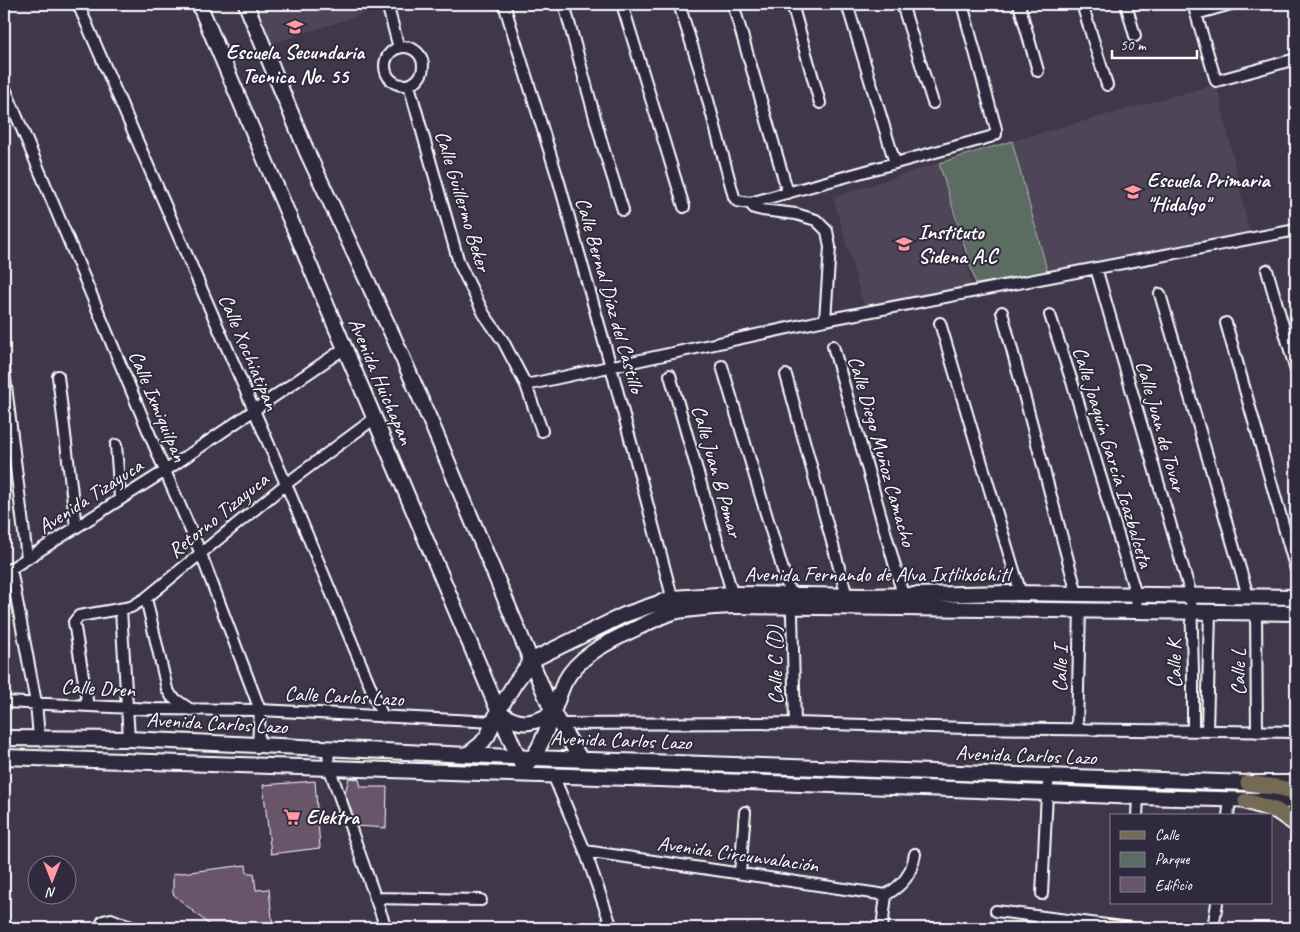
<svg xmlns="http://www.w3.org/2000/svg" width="1300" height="932" font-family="Caveat,sans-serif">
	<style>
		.built { fill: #504458 }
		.green { fill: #5c6c64; stroke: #aeb6b2 }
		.building { fill: #69556b; stroke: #fff }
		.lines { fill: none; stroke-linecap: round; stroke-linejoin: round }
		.street-casing { stroke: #fff; stroke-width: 14 }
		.secondary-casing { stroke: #fff; stroke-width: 18 }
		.primary-casing { stroke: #fff; stroke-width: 19 }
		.street { stroke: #2f2a3d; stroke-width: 10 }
		.secondary { stroke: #2f2a3d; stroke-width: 14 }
		.primary { stroke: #746b55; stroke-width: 15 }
		.labels { text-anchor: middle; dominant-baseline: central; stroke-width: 4; stroke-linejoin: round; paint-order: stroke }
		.poi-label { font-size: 21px; font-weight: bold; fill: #fff; stroke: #2f2a3d; text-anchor: start }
		.street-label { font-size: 21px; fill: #fff; stroke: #2f2a3d }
	</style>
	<rect width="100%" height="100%" fill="#40374b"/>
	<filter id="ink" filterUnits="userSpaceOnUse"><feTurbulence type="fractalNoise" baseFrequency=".02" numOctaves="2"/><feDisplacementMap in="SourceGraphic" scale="10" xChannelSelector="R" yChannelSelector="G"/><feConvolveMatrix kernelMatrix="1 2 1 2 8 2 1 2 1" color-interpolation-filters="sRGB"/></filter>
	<g filter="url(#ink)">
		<path class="built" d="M258 4H378L379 9 271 44Z
			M1217 84 1252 243 1049 277 1012 141Z
			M939 163 974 291 865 311 833 197Z"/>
		<path class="green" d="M1012 141 1049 277 978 291 939 163Z"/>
		<path class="building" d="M349 778 359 779 361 787H387L386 828 356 826 345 793Z
			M315 781 320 848 271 854 263 785Z
			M246 865 247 873H254L256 890 269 889 273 928H209L207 923 173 894V874Z"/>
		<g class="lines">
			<g class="street-casing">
				<path id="street" d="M78 4 286 484 383 717
					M387 4 399 48
					M504 4 559 182 611 367 674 604
					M564 4 603 147 623 210
					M622 4 684 207
					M679 4 701 74 734 197 737 201 750 203 990 137 996 134V129L962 4
					M733 4 788 193
					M792 4 820 103
					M847 4 895 163
					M902 4 933 103
					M1019 4 1038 71
					M1082 4 1107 85
					M1126 4 1135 36
					M1193 4 1216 81 1296 59
					M1196 14 1231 4
					M385 66a19 19 0 1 1 38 0a19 19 0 1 1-38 0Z
					M409 85 459 263 484 314 503 341 526 385 542 431
					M4 86 165 471 201 554 260 710 258 745
					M750 203 754 208 762 210 796 214 816 220 827 231 830 247 825 320
					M1096 268 1191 595 1193 673V731
					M1267 270 1296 371
					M1160 294 1248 596
					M1002 312 1077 594
					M1050 315 1074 388 1136 595 1137 611
					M940 323 1021 594
					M1226 323 1296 570
					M833 346 903 595
					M722 366 790 594 792 615 795 723
					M4 370 27 558
					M670 375 734 600
					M786 375 848 600
					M58 376 76 527
					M526 385 825 320 1296 230
					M116 445 120 498
					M11 569 36 703 39 737
					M4 573 165 471 345 348
					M146 598 167 689 172 697 191 710
					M121 610 129 739
					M1256 612 1257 732
					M4 702 154 709 260 710 494 722
					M88 706 74 622 79 616 131 607 146 598 286 484 375 418
					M558 724 795 723 967 728 1296 732
					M1077 728 1080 610
					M1207 731 1210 611
					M328 748 329 767 386 928
					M553 775 585 851 612 928
					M1137 816 1138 797
					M1228 816 1230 800
					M585 851 886 895
					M740 873 745 812
					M1042 894 1047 793 1049 776
					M886 895C904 884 911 875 915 854
					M375 898 481 900
					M996 911 1131 928
					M99 928 103 921 111 919 134 928
					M882 928 886 895
					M1213 928 1217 903"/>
			</g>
			<g class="secondary-casing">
				<path id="secondary" d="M199 4 520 762
					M246 4 307 152 393 336 433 427 553 713 580 758
					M498 711C518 727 532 725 553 713
					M4 738 129 739 533 758 1248 783H1296
					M467 755 481 744 488 735 498 711 515 683 532 660 624 615 673 598 732 594 864 596 1012 593 1296 597
					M4 757 952 789 1138 797 1296 801
					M528 763C544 748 554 705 564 683 578 655 612 640 639 627 650 622 662 615 674 612 693 608 715 607 735 606L1296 613"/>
			</g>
			<g class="primary-casing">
				<path id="primary" d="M1248 783 1281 788 1296 792
					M1246 801 1277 811 1296 824"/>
			</g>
			<use href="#street" class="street"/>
			<use href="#secondary" class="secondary"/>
			<use href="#primary" class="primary"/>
		</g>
	</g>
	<defs>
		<g id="school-bare" transform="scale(1.35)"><path d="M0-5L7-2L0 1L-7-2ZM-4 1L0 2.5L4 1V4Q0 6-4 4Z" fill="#ff9aa2" stroke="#2f2a3d" stroke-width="2.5" paint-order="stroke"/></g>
		<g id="supermarket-bare" transform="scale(1.35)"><path d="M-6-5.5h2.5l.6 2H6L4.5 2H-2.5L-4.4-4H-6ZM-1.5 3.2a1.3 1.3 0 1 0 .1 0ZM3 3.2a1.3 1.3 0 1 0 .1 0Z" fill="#ff9aa2" stroke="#2f2a3d" stroke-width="2.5" paint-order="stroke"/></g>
	</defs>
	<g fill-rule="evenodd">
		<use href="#school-bare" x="295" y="27"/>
		<use href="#school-bare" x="1133" y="192"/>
		<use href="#school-bare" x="904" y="244"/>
		<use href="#supermarket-bare" x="292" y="817"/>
	</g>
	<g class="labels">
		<g class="poi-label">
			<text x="295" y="52" text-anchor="middle">Escuela Secundaria<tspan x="295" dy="24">Tecnica No. 55</tspan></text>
			<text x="1147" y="180">Escuela Primaria<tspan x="1147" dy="24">"Hidalgo"</tspan></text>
			<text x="918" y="232">Instituto<tspan x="918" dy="24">Sidena A.C</tspan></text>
			<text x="306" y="817">Elektra</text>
		</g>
		<g class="street-label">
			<text transform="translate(463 201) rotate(73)">Calle Guillermo Beker</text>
			<text transform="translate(610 295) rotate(74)">Calle Bernal Díaz del Castillo</text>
			<text transform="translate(249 352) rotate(67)">Calle Xochiatipan</text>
			<text transform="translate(381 381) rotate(67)">Avenida Huichapan</text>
			<text transform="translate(158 406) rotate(67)">Calle Ixmiquilpan</text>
			<text transform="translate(1161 426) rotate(74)">Calle Juan de Tovar</text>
			<text transform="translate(882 451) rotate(74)">Calle Diego Muñoz Camacho</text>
			<text transform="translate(1113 457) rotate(73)">Calle Joaquín García Icazbalceta</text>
			<text transform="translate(717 471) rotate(74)">Calle Juan B Pomar</text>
			<text transform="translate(90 496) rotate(-33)">Avenida Tizayuca</text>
			<text transform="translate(218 515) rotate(-39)">Retorno Tizayuca</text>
			<text x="877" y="574">Avenida Fernando de Alva Ixtlilxóchitl</text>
			<text transform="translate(1174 664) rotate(-91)">Calle K</text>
			<text transform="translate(775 665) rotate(-91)">Calle C (D)</text>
			<text transform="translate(1060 669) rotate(-89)">Calle I</text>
			<text transform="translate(1238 672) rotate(-90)">Calle L</text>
			<text transform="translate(98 688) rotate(3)">Calle Dren</text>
			<text transform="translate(344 696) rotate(3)">Calle Carlos Lazo</text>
			<text transform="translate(217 723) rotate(3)">Avenida Carlos Lazo</text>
			<text transform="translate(621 740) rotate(2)">Avenida Carlos Lazo</text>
			<text transform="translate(1026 755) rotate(2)">Avenida Carlos Lazo</text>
			<text transform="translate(738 854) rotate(8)">Avenida Circunvalación</text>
		</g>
	</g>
	<rect width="1300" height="932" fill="none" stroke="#2f2a3d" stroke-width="20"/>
	<rect x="10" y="10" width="1280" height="912" fill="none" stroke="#fff" stroke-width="2" filter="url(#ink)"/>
	<rect x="1110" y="814" width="162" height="90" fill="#2f2a3d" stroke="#827f8b"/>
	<rect x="1120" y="831" width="25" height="8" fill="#746b55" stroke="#827f8b"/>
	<text x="1155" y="840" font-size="15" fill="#ffffff">Calle</text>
	<rect x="1120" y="852" width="25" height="15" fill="#5c6c64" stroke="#827f8b"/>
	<text x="1155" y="864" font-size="15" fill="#ffffff">Parque</text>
	<rect x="1120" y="877" width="25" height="15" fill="#69556b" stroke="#827f8b"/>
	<text x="1155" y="890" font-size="15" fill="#ffffff">Edificio</text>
	<g transform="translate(52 880) rotate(180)"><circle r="24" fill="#2f2a3d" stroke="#827f8b"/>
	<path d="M0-4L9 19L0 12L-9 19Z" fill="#ff9aa2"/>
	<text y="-8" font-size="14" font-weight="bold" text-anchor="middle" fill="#ffffff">N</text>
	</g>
	<path d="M1112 50v8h85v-8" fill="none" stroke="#ffffff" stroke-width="2.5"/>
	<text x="1120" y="50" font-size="15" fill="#ffffff" stroke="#2f2a3d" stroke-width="4" paint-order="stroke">50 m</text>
</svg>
